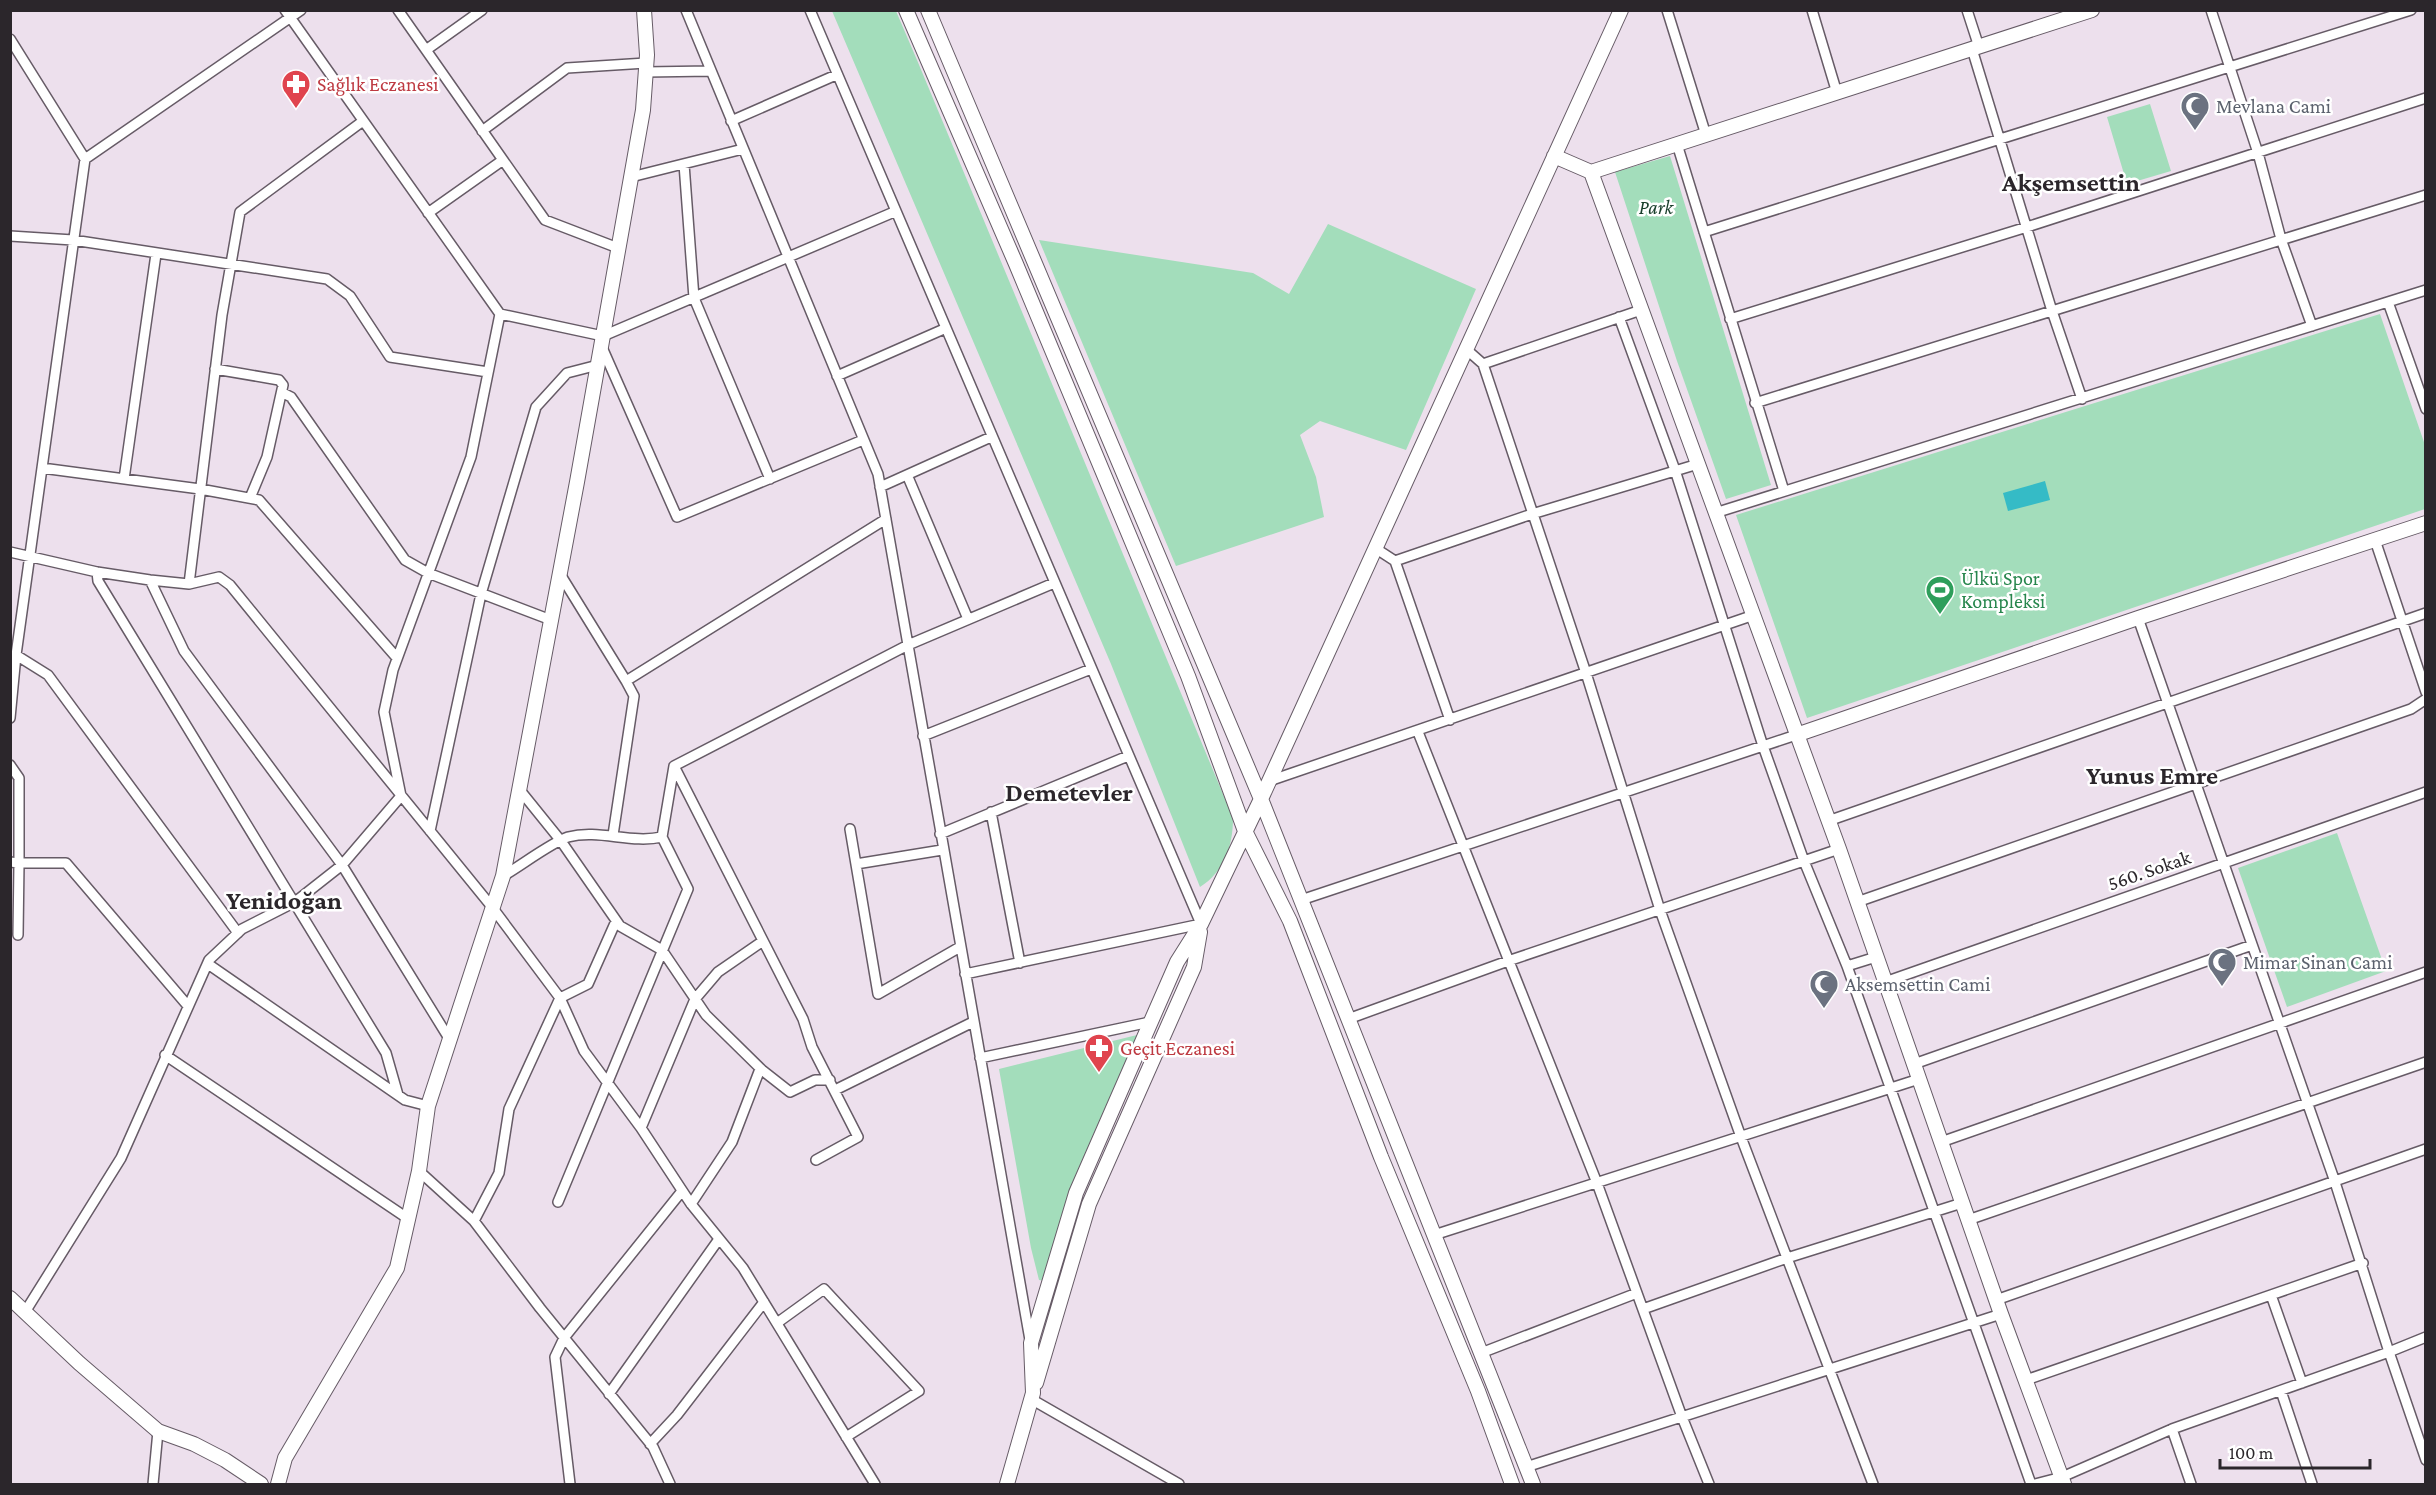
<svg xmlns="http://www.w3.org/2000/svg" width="2436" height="1495" font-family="'Crimson Pro',serif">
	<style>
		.green { fill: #a3ddbb }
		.water { fill: #35bbc6 }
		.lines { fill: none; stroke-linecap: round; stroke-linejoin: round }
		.street-casing { stroke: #665b66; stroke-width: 12 }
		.secondary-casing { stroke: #665b66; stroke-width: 16 }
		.street { stroke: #fff; stroke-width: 9 }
		.secondary { stroke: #fff; stroke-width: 14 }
		.labels { text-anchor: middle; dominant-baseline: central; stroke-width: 5; stroke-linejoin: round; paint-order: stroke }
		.health-label { font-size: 20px; fill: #be3a42; stroke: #fff; text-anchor: start }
		.worship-label { font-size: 20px; fill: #5b616d; stroke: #fff; text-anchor: start }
		.park-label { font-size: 20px; font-style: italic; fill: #183e2a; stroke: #fff }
		.leisure-label { font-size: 20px; fill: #27864d; stroke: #fff; text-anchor: start }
		.street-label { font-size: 20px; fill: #2b262b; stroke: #fff }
		.district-label { font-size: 26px; font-weight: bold; fill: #2b262b; stroke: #fff }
	</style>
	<rect width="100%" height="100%" fill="#ede0ed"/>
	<path class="green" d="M832 11H896L917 60 1233 818C1233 846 1224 872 1200 887L1111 664Z
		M2150 104 2171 171 2127 184 2107 117Z
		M1670 156 1771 485 1726 499 1677 361 1615 172Z
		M1328 224 1476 289 1406 450 1320 421 1300 435 1316 477 1324 517 1176 566 1039 240 1253 273 1289 294Z
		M2380 314 2425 445V509L1807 718 1736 515Z
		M2337 833 2386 971 2287 1007 2238 868Z
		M1137 1035 1073 1181 1045 1281 1039 1280 1031 1248 999 1069Z"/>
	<path class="water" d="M2045 481 2050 500 2008 511 2003 493Z"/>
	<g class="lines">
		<g class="street-casing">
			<path id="street" d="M285 10 500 314 603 336 894 212
				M398 10 545 220 618 248
				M686 10 878 474 1030 1340
				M810 10 1201 924 965 974
				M1667 10 1706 135
				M1812 10 1837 93
				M1967 10 1979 47
				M2211 10 2258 153 2281 239 2312 326
				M10 39 85 159 301 10
				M1972 49 2052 311 2082 399
				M426 50 482 10
				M645 72 711 71
				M731 121 836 75
				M482 131 567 68 646 63
				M1677 144 1784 491
				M684 164 694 298 770 479
				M631 177 743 149
				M428 213 503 160
				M1704 232 2411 10
				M10 236 73 240 327 279 350 296 390 357 488 372
				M2388 302 2426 409
				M1619 317 1675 470 1763 746 1804 861 1847 966 2031 1484
				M1730 319 2027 227 2426 98
				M601 345 677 517 863 440
				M1466 349 1483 364 1586 673 1660 910 1741 1137 1873 1484
				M1483 364 1641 310
				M215 369 279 380 283 385 267 457 250 498
				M837 376 944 329
				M283 393 291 397 405 560 428 573 551 620
				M1755 403 2426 195
				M42 468 200 489 259 500 397 658
				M908 477 968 619
				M124 479 156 254
				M880 487 991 437
				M1715 513 2426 290
				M2375 540 2426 692
				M1375 548 1395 561 1450 720
				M10 552 97 572 150 580 189 584 219 577 230 585 492 907 560 998 584 1051 641 1128 691 1204 743 1268 875 1484
				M1395 561 1532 514 1698 464
				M97 572 98 581 386 1053 398 1095
				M560 574 626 681 886 519
				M150 580 184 651 342 865 450 1040
				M189 584 222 315 240 212 363 121
				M16 655 48 675 238 933
				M10 718 16 655 85 159
				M1418 732 1597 1183 1682 1417 1709 1484
				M923 736 1091 669
				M10 765 19 778V863H66L188 1006
				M674 766 803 1019 812 1047 858 1137 816 1160
				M1269 781 1751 616
				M519 789 561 841 620 926 662 950 706 1015 762 1070 790 1092 815 1080H830
				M991 812 1020 963
				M1828 821 2426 613
				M850 829 878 994 960 947
				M430 831 481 594 536 407 567 373 598 365
				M940 834 1128 756
				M613 835 634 696 626 681
				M10 862 19 863 18 935
				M856 864 942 850
				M503 876C519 867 552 842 568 837 599 829 631 844 662 837L674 766 908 645 1054 583
				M1301 900 1796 735
				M1857 902 2411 709 2426 699
				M208 964 405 1100 428 1106
				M1847 966 1876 957
				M1885 982 2426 792
				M1348 1019 1508 961 1839 849
				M165 1055 407 1218
				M980 1058 1150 1022
				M1914 1064 2252 945
				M835 1090 973 1022
				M641 1128 695 999 718 972 763 941
				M1941 1142 2426 972
				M419 1171 474 1221 540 1308 653 1447 670 1484
				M558 1202 688 889 662 837
				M691 1204 732 1142 760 1069
				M1968 1220 2426 1062
				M474 1221 499 1173 509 1109 560 998 588 984 616 921
				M1434 1235 1919 1079
				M2271 1295 2302 1383
				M1996 1300 2426 1149
				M1643 1309 1787 1258 1962 1203
				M25 1312 121 1158 209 960 242 929 295 902 342 865 401 796 384 712 393 670 471 457 500 314
				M777 1323 824 1289 919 1391 846 1437
				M2426 1337 2389 1352 2426 1460
				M1481 1353 1637 1293
				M2026 1380 2363 1263
				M2281 1391 2312 1484
				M609 1394 719 1239
				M1031 1399 1179 1484
				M2172 1429 2191 1484
				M650 1444 677 1415 764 1302
				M1526 1467 2001 1314
				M153 1484 158 1431
				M570 1484 555 1357 564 1338 682 1191
				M2035 1484 2062 1477 2172 1429 2389 1352 2334 1179 2138 618"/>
		</g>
		<g class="secondary-casing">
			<path id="secondary" d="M906 10 1016 264 1188 676 1245 831 1290 921 1381 1157 1478 1391 1512 1484
				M928 10 1261 799 1533 1484
				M1554 156 1591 172 1839 849 2001 1314 2064 1484
				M1591 172 2092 10
				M1796 735 2138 618 2426 523
				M10 1298 79 1363 158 1431 194 1444 225 1460 261 1484
				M1036 1383 1089 1204 1194 967 1200 932
				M278 1484 285 1458 397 1268 419 1171 428 1106 503 876 577 482 643 110 647 55 644 10
				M1007 1484 1033 1393 1031 1343 1076 1193 1177 962 1201 924 1261 799 1621 10"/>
		</g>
		<use href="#street" class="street"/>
		<use href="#secondary" class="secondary"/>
	</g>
	<defs>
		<g id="pharmacy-pin" transform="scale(1.5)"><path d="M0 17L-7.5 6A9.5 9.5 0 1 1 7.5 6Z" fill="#e0444e" stroke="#fff"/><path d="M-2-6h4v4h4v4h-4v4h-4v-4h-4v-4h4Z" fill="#fff"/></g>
		<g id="mosque-pin" transform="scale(1.5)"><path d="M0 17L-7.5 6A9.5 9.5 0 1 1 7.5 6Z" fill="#6b7280" stroke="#fff"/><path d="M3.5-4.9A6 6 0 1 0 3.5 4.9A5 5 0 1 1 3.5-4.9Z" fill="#fff"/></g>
		<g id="stadium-pin" transform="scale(1.5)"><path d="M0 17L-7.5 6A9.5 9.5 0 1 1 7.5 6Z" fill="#2e9e5b" stroke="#fff"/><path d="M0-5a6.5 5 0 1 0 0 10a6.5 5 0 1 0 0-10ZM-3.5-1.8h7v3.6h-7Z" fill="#fff"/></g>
	</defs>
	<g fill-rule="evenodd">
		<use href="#pharmacy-pin" x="296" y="84"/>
		<use href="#mosque-pin" x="2195" y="106"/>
		<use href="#stadium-pin" x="1940" y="590"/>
		<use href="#mosque-pin" x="2222" y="962"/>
		<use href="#mosque-pin" x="1824" y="984"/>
		<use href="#pharmacy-pin" x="1099" y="1048"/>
	</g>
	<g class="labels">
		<g class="health-label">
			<text x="317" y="84">Sağlık Eczanesi</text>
			<text x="1120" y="1048">Geçit Eczanesi</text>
		</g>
		<g class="worship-label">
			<text x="2216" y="106">Mevlana Cami</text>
			<text x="2243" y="962">Mimar Sinan Cami</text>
			<text x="1845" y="984">Aksemsettin Cami</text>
		</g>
		<g class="park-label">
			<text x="1656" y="207">Park</text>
		</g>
		<g class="leisure-label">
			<text x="1961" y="578">Ülkü Spor<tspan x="1961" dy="23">Kompleksi</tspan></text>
		</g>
		<g class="street-label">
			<text transform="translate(2149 870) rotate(-19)">560. Sokak</text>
		</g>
		<g class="district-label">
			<text x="2071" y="182">Akşemsettin</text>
			<text x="2152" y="775">Yunus Emre</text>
			<text x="1069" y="792">Demetevler</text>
			<text x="284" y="900">Yenidoğan</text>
		</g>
	</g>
	<rect width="2436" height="1495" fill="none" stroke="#2b262b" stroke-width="24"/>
	<path d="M2220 1459v9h150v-9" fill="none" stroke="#2b262b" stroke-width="3"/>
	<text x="2229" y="1459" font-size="18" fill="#2b262b" stroke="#ffffff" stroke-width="4.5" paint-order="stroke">100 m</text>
</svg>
